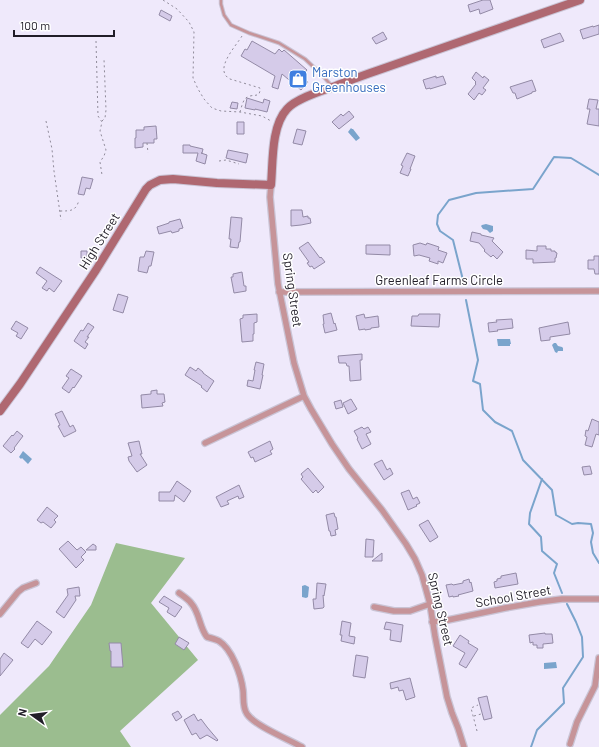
<svg xmlns="http://www.w3.org/2000/svg" width="599" height="747" font-family="Barlow,sans-serif">
	<style>
		.forest { fill: #9bbd8f }
		.water { fill: #7aa4cc }
		.lines { fill: none; stroke-linecap: round; stroke-linejoin: round }
		.stream { stroke: #7aa4cc; stroke-width: 2 }
		.building { fill: #d5cbe9; stroke: #938aa6 }
		.lane-casing { stroke: #cac4d5; stroke-width: 4.5 }
		.street-casing { stroke: #cac4d5; stroke-width: 8 }
		.secondary-casing { stroke: #cac4d5; stroke-width: 10 }
		.path { stroke: #908b9a; stroke-width: 1; stroke-dasharray: 2 3; stroke-linecap: butt }
		.lane { stroke: #c69499; stroke-width: 2.5 }
		.street { stroke: #c69499; stroke-width: 5.5 }
		.secondary { stroke: #af6871; stroke-width: 8 }
		.labels { text-anchor: middle; dominant-baseline: central; stroke-width: 3; stroke-linejoin: round; paint-order: stroke }
		.shop-label { font-size: 13px; fill: #366cbe; stroke: #fff; text-anchor: start }
		.street-label { font-size: 13px; fill: #211d28; stroke: #fff }
	</style>
	<rect width="100%" height="100%" fill="#efe9fb"/>
	<path class="forest" d="M116 543 185 558 151 603 198 660 120 731 131 747H0V715L49 666 91 605Z"/>
	<path class="water" d="M351 128 352 129H353L360 138 356 141 348 132Z
		M486 224 493 226V231L490 233 487 230 483 229 481 226 482 225Z
		M497 339H510L511 344H510V346H498Z
		M556 343 558 346 562 347 563 348V351H558L557 353 555 352 552 345 554 343Z
		M23 451 32 459 28 464 22 458 21 459 19 457Z
		M305 585 309 587 308 597 306 598 302 597V586Z
		M556 662 557 668 544 669V663Z"/>
	<g class="lines">
		<path class="stream" d="M463 280 453 240 440 231 437 224 438 215 449 200 476 193 533 189 554 157 571 158 599 175
			M466 300 478 360 473 381 480 384 483 410 495 422 512 431 523 460 552 490 556 515 572 524 578 523 591 524 593 533 591 542 593 553 599 563
			M542 479 530 513 529 524 541 537 542 551 557 564 554 573 562 593
			M531 747 537 730 564 703 563 688 583 657 582 637 576 622 567 604"/>
	</g>
	<path class="building" d="M483 0H490L493 9 480 14 479 9 470 12 468 5Z
		M161 10 172 16 170 21 159 15Z
		M599 25V34L583 39 580 30 593 26V27Z
		M383 32 387 39 376 44 372 38Z
		M560 33 564 41 544 48 541 40Z
		M252 41 275 54 279 49 282 52 284 50 307 70 302 76 308 82 301 90 282 74 278 89 272 87 275 76 241 56 245 49 247 50Z
		M476 72 483 78 484 76 489 80 483 88 486 90 482 95 479 93 474 100 468 94 476 84 475 83 476 82 472 78Z
		M436 76V78L443 76 446 84 430 89V88L426 89 423 80Z
		M532 80 536 91 532 92V93L517 99 515 93H513L510 87Z
		M247 98 263 103 264 99 270 101 267 112 255 109V110L245 108Z
		M589 99 598 100 596 109H599V126L587 124 590 109H587Z
		M232 102 238 103 237 109 230 108Z
		M349 111 354 117 339 129 332 122 341 114 343 116Z
		M237 122H244V134H237Z
		M156 126 157 139H154V143H143V147L135 148V138H136V130H144V127Z
		M297 129 306 131 302 145 293 143Z
		M183 145H190V146L203 149 202 153H201L207 155 205 164 196 161 198 153H183Z
		M228 150 248 154 246 163 226 158Z
		M407 153 415 156 410 169H411L408 176 400 173 403 166 401 165Z
		M82 177 93 179 90 189 86 188 84 195 78 194Z
		M291 210H302L303 217 308 216V218H310L311 223 301 225 291 226Z
		M231 217 242 218 240 242H239L238 248 230 247 231 239H229Z
		M180 219 183 228 179 229V231L172 233 171 231 159 234 157 227 169 223V222Z
		M472 232 481 234V235L494 238 492 241 503 252 497 259 493 255 491 257 484 251 485 250 479 243 470 241Z
		M308 242 320 258 321 257 325 262 314 269 312 266 310 267 307 263 309 262 299 248Z
		M420 243 426 245 427 243 439 247 438 250 447 253 443 263 438 261V264L429 261 430 258 419 255 414 256 413 245Z
		M366 245H390V255L366 254Z
		M537 246H546V249H551V251H555V252L557 253 556 258H555V262L533 263V259H526V250L537 251Z
		M81 251H87V259L81 258Z
		M146 251 154 252 151 266H149L147 273 138 271 140 257H144Z
		M594 256H599V274H595L594 269H588V260H594Z
		M40 267 62 281 54 292 49 288 47 291 42 288 47 281 36 273Z
		M242 272 244 286H246V291L234 293 231 277H233V274Z
		M118 294 128 297 123 313 113 310Z
		M331 313 334 324 335 323 337 330 325 333 323 324H324L323 315Z
		M257 314V322L254 323V334H253V341L242 342 240 319 243 318V315Z
		M364 314 365 318 378 316 379 327 371 328V329L365 330V329L359 330 356 316Z
		M419 314H440L439 327 411 326 412 316H418Z
		M512 319 513 328 497 330 498 331 489 332 488 323 497 322 496 320Z
		M16 321 28 328 21 339 16 336 18 333 11 329Z
		M568 322 570 334 550 337V340L541 341 539 328Z
		M88 323 94 327 87 337H89L85 342 88 344 85 349 74 341 81 330 83 331Z
		M362 354V360H360L361 380 350 381 349 366H347L346 363H339L338 356Z
		M256 362 264 364 262 375H263L260 389 247 386 248 380 253 381 255 370H254Z
		M190 367 196 371 198 368 203 372V373L214 381 207 392 201 387 202 386 185 375Z
		M71 369 82 376 74 388 73 387 69 393 62 388 69 378 66 376Z
		M157 390V394H164L165 402 162 403 163 406 142 408 141 395 151 394V391Z
		M351 399 357 409 348 414 343 403Z
		M341 400 343 407 336 409 334 402Z
		M62 411 70 427 73 425 76 431 64 437 58 426 60 425 55 414Z
		M592 419 599 422V435L596 434 592 447 585 445 587 437 585 436 586 430 588 431Z
		M362 427 364 429 368 427 371 432 366 434 371 444 362 449 357 439 358 438 354 431Z
		M17 431 23 436 14 448 15 449 11 453 3 446 12 435 13 436Z
		M139 441 142 454H140L147 465 137 472 129 461 128 457 132 456 128 443Z
		M270 441 273 449 270 451 272 454 255 462 253 457 251 458 248 452Z
		M382 460 387 470 390 468 393 474 384 480 374 464Z
		M590 466 592 474 584 475 582 467Z
		M308 468 324 487 318 493 316 490 313 493 301 479 303 477 301 474Z
		M177 481 191 491 184 502 175 495 174 501H159V492H170Z
		M239 485 244 497 239 499 238 496 227 501 229 504 221 507 216 497Z
		M409 490 413 499 417 497 420 503 416 505 417 506 408 510 401 493Z
		M47 507 58 516 54 520 56 522 51 528 43 522 41 523 37 520Z
		M334 513 335 517H336L338 529 335 530 336 535 331 536 330 531H329L326 515Z
		M428 520 438 537 430 542 419 525Z
		M366 539 374 540 373 557H365Z
		M68 541 77 550 81 547 86 552 81 557 84 560 76 568 59 549Z
		M93 544 96 546V550H86Z
		M382 553V561H372Z
		M516 573 518 584 495 588 494 582 497 581V579L501 578V576Z
		M469 579 470 583 471 582 473 591 458 595 459 596 453 597V596L449 597 446 585 452 584 453 585 463 583V581Z
		M317 583 326 584 324 596 323 595 324 607 323 608 314 609 313 599H316Z
		M79 587 80 596H75L76 600 64 618 56 612 68 595 67 589Z
		M164 596 182 607 175 617 167 612 169 608 159 602Z
		M37 621 52 632 42 645 35 639 28 648 21 643Z
		M342 621 351 623 349 636 355 637 354 644 341 641 342 635H340Z
		M386 622 403 625 401 642 390 640 391 630 384 629Z
		M545 633V634H552L553 643 543 644V648H537V645H533V642L530 643 529 635Z
		M460 635 469 641 468 643 478 649 466 668 459 664 465 653 453 646Z
		M179 637 189 643 184 650 175 644Z
		M109 643H121L123 667H111V651H110Z
		M4 653 13 660 0 676V659Z
		M356 655 368 657 365 678 353 676Z
		M410 678 415 697 406 700 403 690 399 691 398 687 391 689 390 683Z
		M487 696 492 718 484 720 478 698Z
		M178 711 182 717 176 721 172 714Z
		M194 714 198 721 201 719 207 727 218 740 217 741 207 735 200 739 196 733 192 735 184 720Z"/>
	<g class="lines">
		<g class="lane-casing">
			<path id="lane" d="M221 0V4L224 15 231 25 249 33 279 43 305 59 322 75 331 85"/>
		</g>
		<g class="street-casing">
			<path id="street" d="M271 185 270 197 278 284 294 363 304 396 311 409 332 444 349 469 382 510 406 544 415 559 422 575 430 604 435 636 447 697 452 713 458 728 464 747
				M279 292 599 291
				M205 443 304 396
				M179 593C183 596 188 599 191 603 200 613 199 627 207 637 211 638 215 639 219 641 232 649 241 675 243 690 244 697 242 707 247 714 255 726 288 739 302 747
				M374 607 394 611H410L430 604
				M0 614 18 592 23 588 36 583
				M432 622 448 620 505 608 539 602 562 599H599
				M570 744 577 722 595 686 599 658"/>
		</g>
		<g class="secondary-casing">
			<path id="secondary" d="M0 411 20 384 96 270 146 189 150 185 160 180 173 179 217 183 271 185C273 163 271 126 287 109 296 99 318 92 330 88 346 82 361 76 376 71 444 47 512 24 580 0"/>
		</g>
		<path class="path" d="M163 0 177 9 189 22 194 32 193 78 198 89 204 99 212 108 221 111 240 112 262 116 271 121
			M96 41 98 116 102 122 100 131 106 150 104 156 100 162 102 175
			M240 112C242 106 243 97 250 96 254 95 256 96 259 94L260 91V88L230 79C213 70 236 46 242 36
			M46 121 52 149 54 171 61 220
			M102 121 105 118 106 110 104 59
			M147 143 148 153
			M219 161 226 160 239 164
			M60 211C71 211 76 211 79 200
			M474 716 481 714
			M477 731 471 708 478 705"/>
		<use href="#lane" class="lane"/>
		<use href="#street" class="street"/>
		<use href="#secondary" class="secondary"/>
	</g>
	<defs>
		<g id="shop-square" transform="scale(1)"><rect x="-9" y="-9" width="18" height="18" rx="4" fill="#3f7fe0" stroke="#fff"/><path d="M-5-2.5h2.3a2.7 3.5 0 0 1 5.4 0H5L5.5 6h-11ZM-1.5-2.5h3a1.5 2.3 0 0 0-3 0Z" fill="#fff"/></g>
	</defs>
	<g fill-rule="evenodd">
		<use href="#shop-square" x="298" y="79"/>
	</g>
	<g class="labels">
		<g class="shop-label">
			<text x="312" y="72">Marston<tspan x="312" dy="15">Greenhouses</tspan></text>
		</g>
		<g class="street-label">
			<text transform="translate(99 241) rotate(-58)">High Street</text>
			<text x="439" y="280">Greenleaf Farms Circle</text>
			<text transform="translate(293 290) rotate(82)">Spring Street</text>
			<text transform="translate(513 596) rotate(-10)">School Street</text>
			<text transform="translate(441 609) rotate(77)">Spring Street</text>
		</g>
	</g>
	<g transform="translate(32 715) rotate(284)" stroke="#ffffff" stroke-width="3" paint-order="stroke">
	<path d="M0-3L7 15L0 10L-7 15Z" fill="#211d28"/>
	<text y="-6" font-size="11" font-weight="bold" text-anchor="middle" fill="#211d28">N</text>
	</g>
	<path d="M14 30v6h100v-6" fill="none" stroke="#211d28" stroke-width="2"/>
	<text x="20" y="30" font-size="12" fill="#211d28" stroke="#ffffff" stroke-width="3" paint-order="stroke">100 m</text>
</svg>
